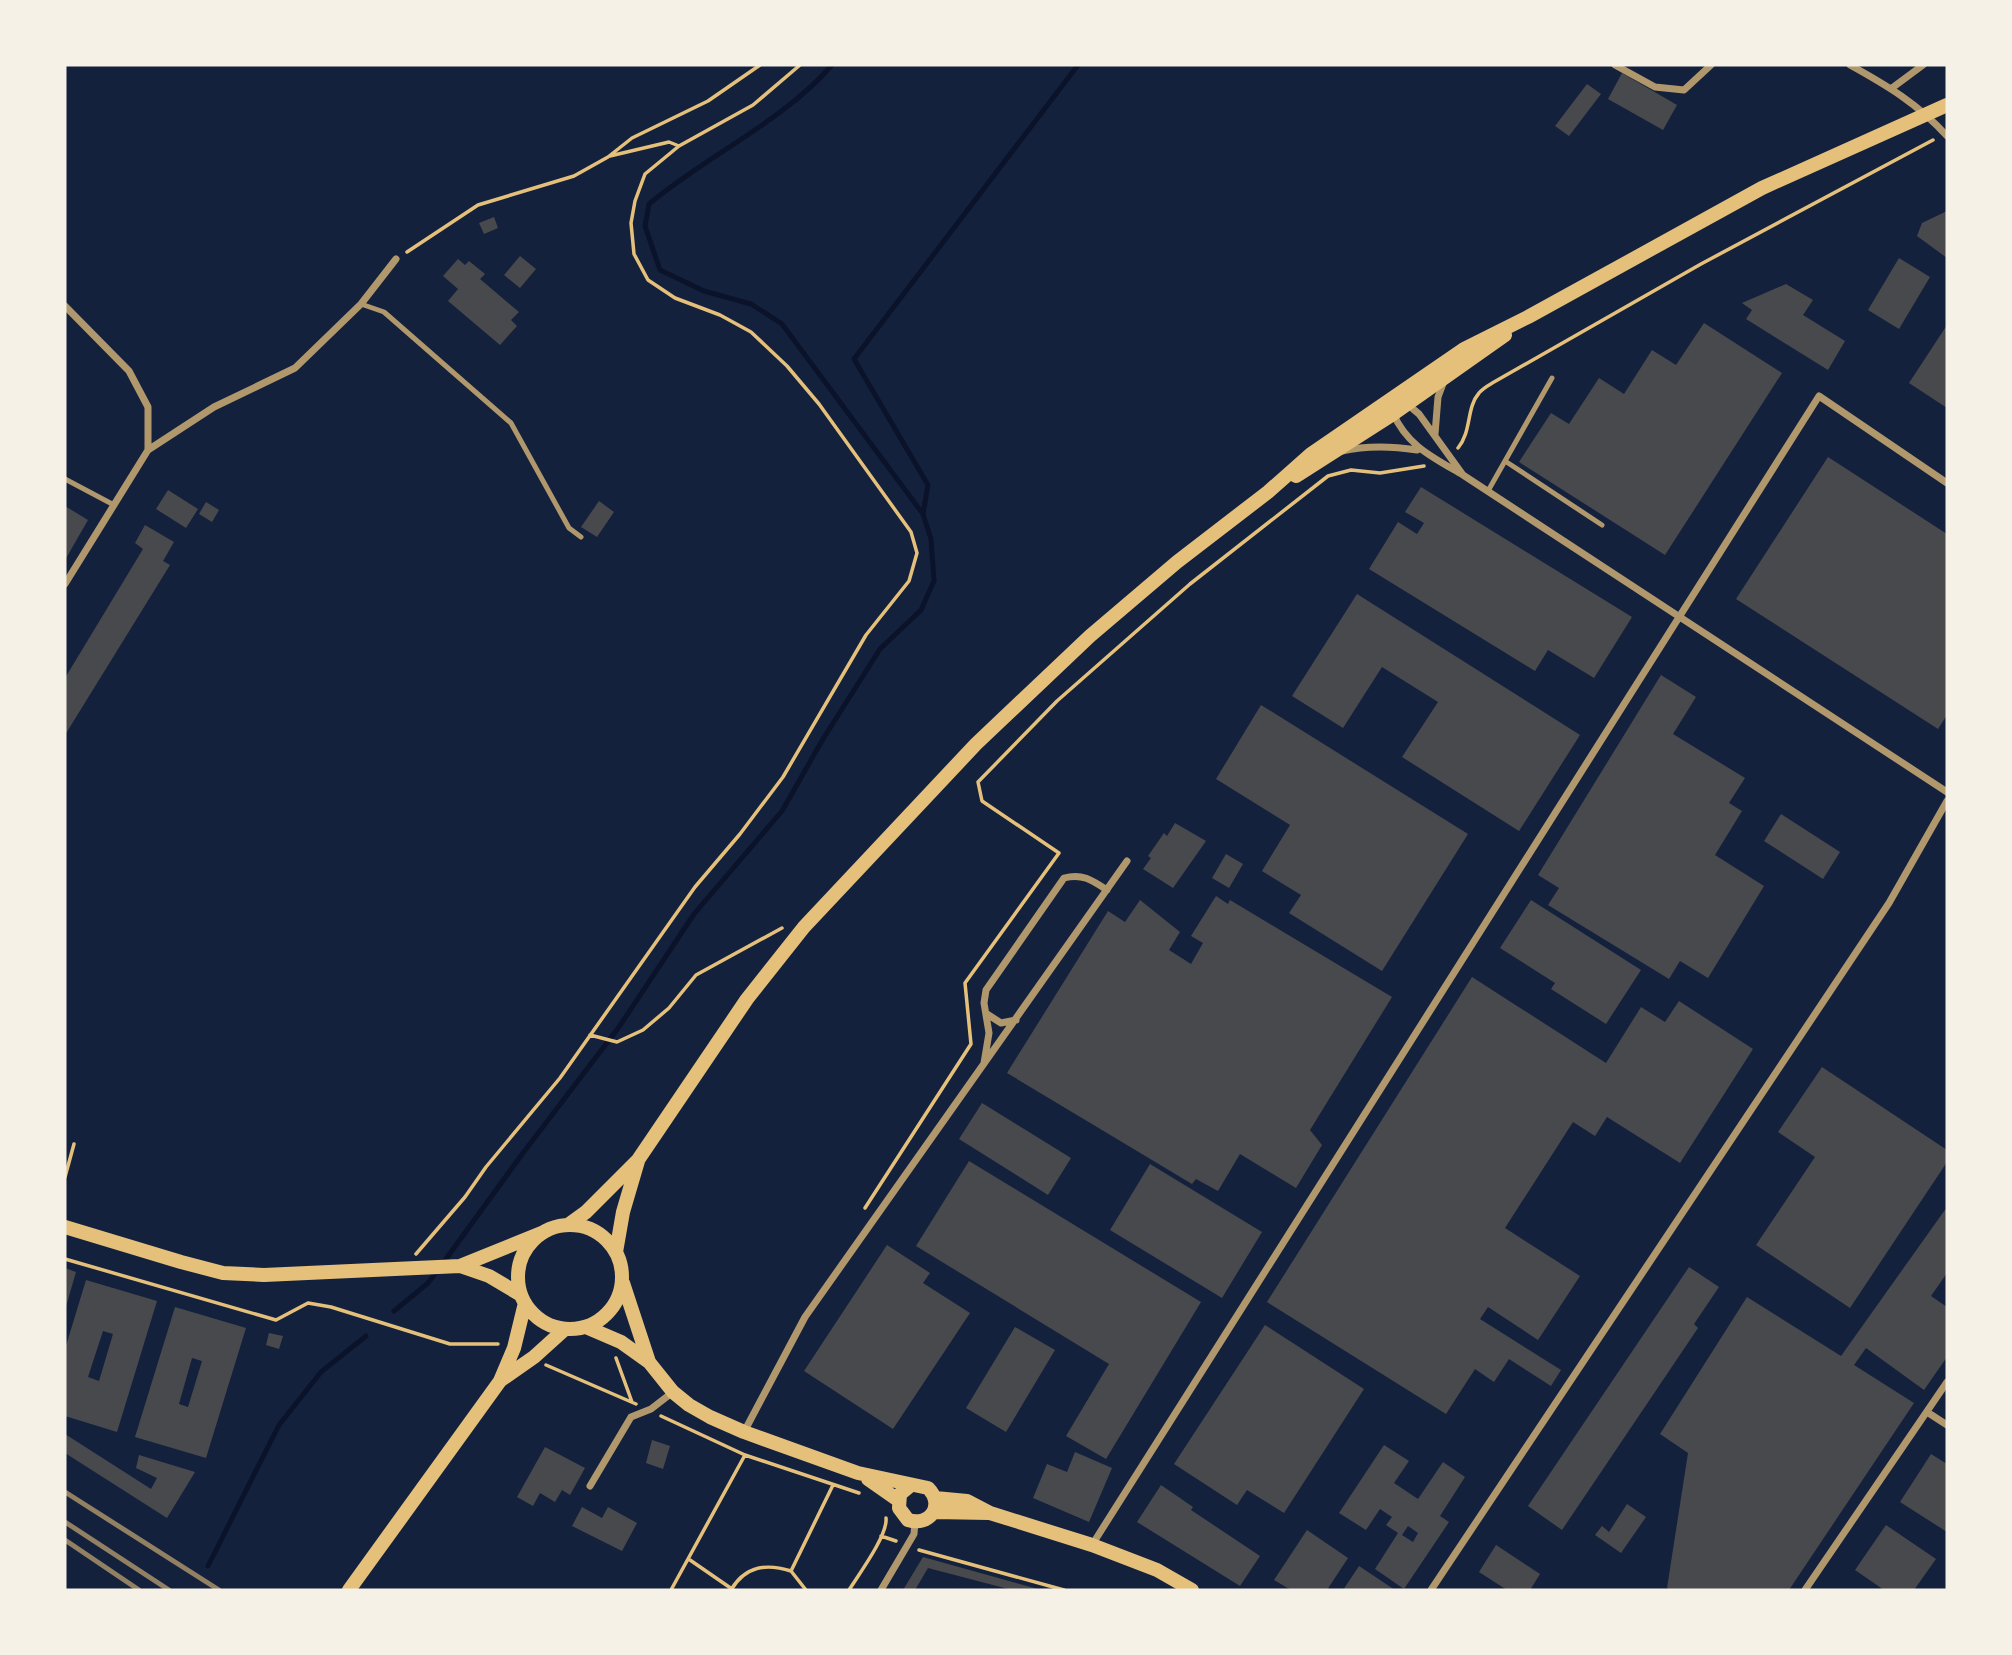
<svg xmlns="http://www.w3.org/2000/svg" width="2012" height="1655" font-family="'Sofia Sans Condensed',sans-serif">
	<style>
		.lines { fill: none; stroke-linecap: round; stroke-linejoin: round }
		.stream { stroke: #0b132b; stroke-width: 5 }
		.building { fill: #48494c; fill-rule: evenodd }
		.path { stroke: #e5c07b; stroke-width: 3.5 }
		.service { stroke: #b1986c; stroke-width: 5 }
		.minor { stroke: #b1986c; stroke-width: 7 }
		.secondary { stroke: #e5c07b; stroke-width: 14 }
		.rail { stroke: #918062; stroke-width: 5 }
	</style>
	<rect width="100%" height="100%" fill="#14213d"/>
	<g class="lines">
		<path class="stream" d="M923 514 928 485 854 359 1078 65
			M443 1263 523 1153 619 1027 694 914 782 811 823 739 880 649 921 610 934 581 931 539 923 514 782 324 751 304 704 291 660 270 645 226 649 204C706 156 784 121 832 65
			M394 1311 428 1283 437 1271
			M208 1566 279 1425 321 1372 366 1336"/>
	</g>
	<path class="building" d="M1622 73 1677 105 1663 130 1608 99Z
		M1587 84 1601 94 1569 136 1555 126Z
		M1947 211V258L1917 236 1922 223Z
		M494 217 498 228 484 234 479 223Z
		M520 256 536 269 520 288 504 275Z
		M1899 258 1930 277 1899 329 1868 310Z
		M458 259 465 265 469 261 485 274 480 279 519 312 511 320 517 326 500 345 448 301 458 289 443 276Z
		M1786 284 1813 300 1803 315 1845 341 1828 370 1746 319 1752 310 1742 303Z
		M1704 323 1782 373 1665 555 1519 462 1551 413 1569 424 1599 378 1624 394 1652 350 1676 365Z
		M1947 325V408L1909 383Z
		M1828 457 1947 534V715L1938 729 1736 599Z
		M1421 487 1632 617 1594 678 1548 650 1535 671 1369 569 1398 522 1417 534 1424 523 1405 512Z
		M168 490 198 509 186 528 156 509Z
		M599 501 614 512 597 537 581 527Z
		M206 502 219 510 212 522 199 514Z
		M65 506 88 520 65 560Z
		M145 525 174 542 163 561 170 565 65 735V678L143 549 135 543Z
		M1357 594 1580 735 1519 831 1402 757 1438 702 1382 667 1343 728 1292 696Z
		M1661 675 1696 697 1673 734 1745 778 1729 803 1742 811 1715 855 1764 886 1708 978 1680 961 1669 979 1548 905 1559 888 1538 875Z
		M1261 705 1468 834 1382 971 1289 913 1301 895 1262 871 1290 825 1216 779Z
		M1781 814 1840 852 1823 879 1764 841Z
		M1175 823 1206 841 1173 888 1143 869 1151 858 1148 856 1164 833 1167 836Z
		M1226 854 1243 864 1229 888 1212 878Z
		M1216 896 1228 904 1230 900 1392 997 1310 1130 1322 1145 1296 1188 1240 1154 1218 1191 1196 1179 1192 1184 1007 1073 1108 911 1125 922 1140 900 1180 932 1169 950 1191 964 1203 943 1191 936Z
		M1531 900 1641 970 1606 1024 1551 989 1555 983 1500 948Z
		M1472 977 1606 1063 1641 1007 1665 1022 1679 1001 1753 1049 1680 1163 1607 1117 1595 1136 1573 1122 1505 1228 1580 1276 1538 1340 1488 1307 1480 1319 1561 1370 1551 1386 1509 1359 1494 1382 1475 1369 1446 1414 1267 1302Z
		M1822 1067 1947 1150V1162L1850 1308 1756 1245 1815 1157 1778 1132Z
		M982 1103 1071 1158 1048 1195 959 1139Z
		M969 1161 1201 1302 1106 1459 1066 1436 1109 1364 916 1246Z
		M1150 1164 1262 1232 1222 1298 1110 1230Z
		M1947 1207V1273L1931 1296 1947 1307V1357L1924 1390 1866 1348 1854 1365 1914 1403 1789 1590H1671L1667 1588 1688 1453 1660 1434 1747 1297 1841 1356Z
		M887 1245 930 1273 923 1283 970 1313 893 1429 804 1371Z
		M1689 1267 1719 1287 1694 1324 1698 1328 1562 1530 1528 1506Z
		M65 1268 76 1272 65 1310Z
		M86 1280 157 1301 117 1432 65 1416V1349ZM103 1331 113 1334 99 1381 88 1377Z
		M175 1307 246 1328 206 1458 135 1437ZM192 1358 202 1361 188 1407 179 1404Z
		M1265 1325 1364 1389 1284 1513 1247 1490 1237 1505 1174 1464Z
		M1015 1327 1055 1350 1006 1432 966 1408Z
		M269 1333 283 1336 279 1349 266 1345Z
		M65 1434 151 1489 157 1478 136 1468 139 1455 195 1472 167 1518 65 1453Z
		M652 1440 670 1446 663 1469 646 1463Z
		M1384 1445 1409 1461 1394 1483 1418 1499 1443 1462 1465 1477 1440 1516 1449 1522 1404 1589 1375 1569 1398 1533 1386 1525 1392 1517 1380 1509 1366 1530 1339 1513ZM1408 1526 1418 1533 1413 1542 1402 1535Z
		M545 1447 585 1468 570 1495 562 1490 555 1502 540 1493 533 1506 517 1497Z
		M1075 1452 1112 1468 1089 1522 1033 1498 1047 1464 1067 1472Z
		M1931 1454 1947 1464V1532L1900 1502Z
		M1161 1485 1193 1507 1191 1510 1260 1556 1240 1586 1137 1522Z
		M1627 1504 1646 1517 1621 1553 1595 1535 1602 1526 1609 1532Z
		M582 1507 602 1518 608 1507 637 1523 622 1551 572 1526Z
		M1886 1525 1936 1559 1914 1590H1884L1855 1570Z
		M1307 1530 1348 1558 1327 1590H1291L1274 1580Z
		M1496 1545 1540 1574 1530 1590H1507L1479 1572Z
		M923 1557 1038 1589V1590H1012L928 1568 915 1590H903Z
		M1359 1566 1395 1590H1343Z"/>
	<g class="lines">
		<path class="path" d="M610 156 669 142 679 146 753 105 800 65
			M407 252 478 205 574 176 608 157 632 138 708 101 760 65
			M1458 448C1472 431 1466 408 1479 393 1483 388 1489 385 1494 382L1701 264 1933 140
			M590 1035 617 1042 643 1030 669 1008 696 975 782 928
			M65 1177 74 1144
			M865 1208 971 1044 965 983 1059 853 982 801 978 782 1057 701 1190 584 1328 476 1351 470 1380 473 1424 466
			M416 1254 465 1197 486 1167 560 1078 695 887 740 834 783 777 866 635 909 581 917 553 911 532 819 404 787 366 751 332 720 315 675 298 648 280 634 254 631 223 635 201 645 174 679 146
			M65 1259 276 1320 308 1303 331 1307 450 1344H498
			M616 1358 632 1402
			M546 1365 636 1404
			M661 1416 745 1455 859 1493
			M881 1536 896 1541
			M919 1550 1064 1590
			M690 1560 732 1589
			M791 1571 833 1485
			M671 1590 745 1455
			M731 1590C745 1566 766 1563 791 1571L806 1590
			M849 1590C859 1574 888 1535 886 1518"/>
		<path class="service" d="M361 304 384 312 511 423 569 528 581 537
			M1505 461 1602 525
			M65 479 114 505
			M1488 491 1552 378"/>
		<path class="minor" d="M1615 65 1655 87 1684 90 1711 65
			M1850 65C1888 86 1918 104 1947 136
			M1892 88 1923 65
			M65 306 129 371 148 407V450L65 584
			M1406 403 1419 414 1463 475
			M1393 413C1407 446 1434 458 1463 475L1947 792
			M1435 434 1438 397 1444 381
			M148 450 214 407 295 368 361 304 396 259
			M1342 451C1368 445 1391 446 1417 450
			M987 1014 1001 1023 1016 1020
			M984 1063 989 1033 984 1003 986 990 1064 878C1082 873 1092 880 1107 890
			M1927 1412 1947 1425
			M744 1432 805 1317 1127 861
			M590 1486 631 1417 651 1409 673 1392
			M1092 1545 1819 396 1947 483
			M881 1590 914 1534 915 1522
			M1431 1590 1889 903 1947 801
			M1805 1590 1947 1382"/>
		<path class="secondary" d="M1296 476 1393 414 1505 335
			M518 1277a52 52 0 1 1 104 0a52 52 0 1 1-104 0Z
			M568 1225 586 1212 638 1160 747 999 804 927 976 744 1090 636 1177 562 1268 492 1311 454 1464 349 1528 317 1762 188 1947 105
			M65 1227 181 1262 223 1273 264 1275 460 1266 544 1232
			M616 1252 623 1212 638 1161
			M460 1266 489 1276 521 1295
			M623 1283 649 1362
			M586 1327 621 1342 649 1362 673 1392 689 1405 710 1417 744 1432 858 1473 928 1488C945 1505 930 1527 908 1520L899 1508 900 1494 911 1485
			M501 1380 534 1357 565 1329
			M868 1479 898 1500
			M935 1498 967 1501 990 1513 1092 1545 1157 1570 1192 1590
			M934 1512 989 1513
			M349 1590 500 1381 514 1348 525 1303"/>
		<path class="rail" d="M65 1492 219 1590
			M65 1522 169 1590
			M65 1540 139 1590"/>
	</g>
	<rect width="2012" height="1655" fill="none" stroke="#f6f1e7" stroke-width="133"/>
</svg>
